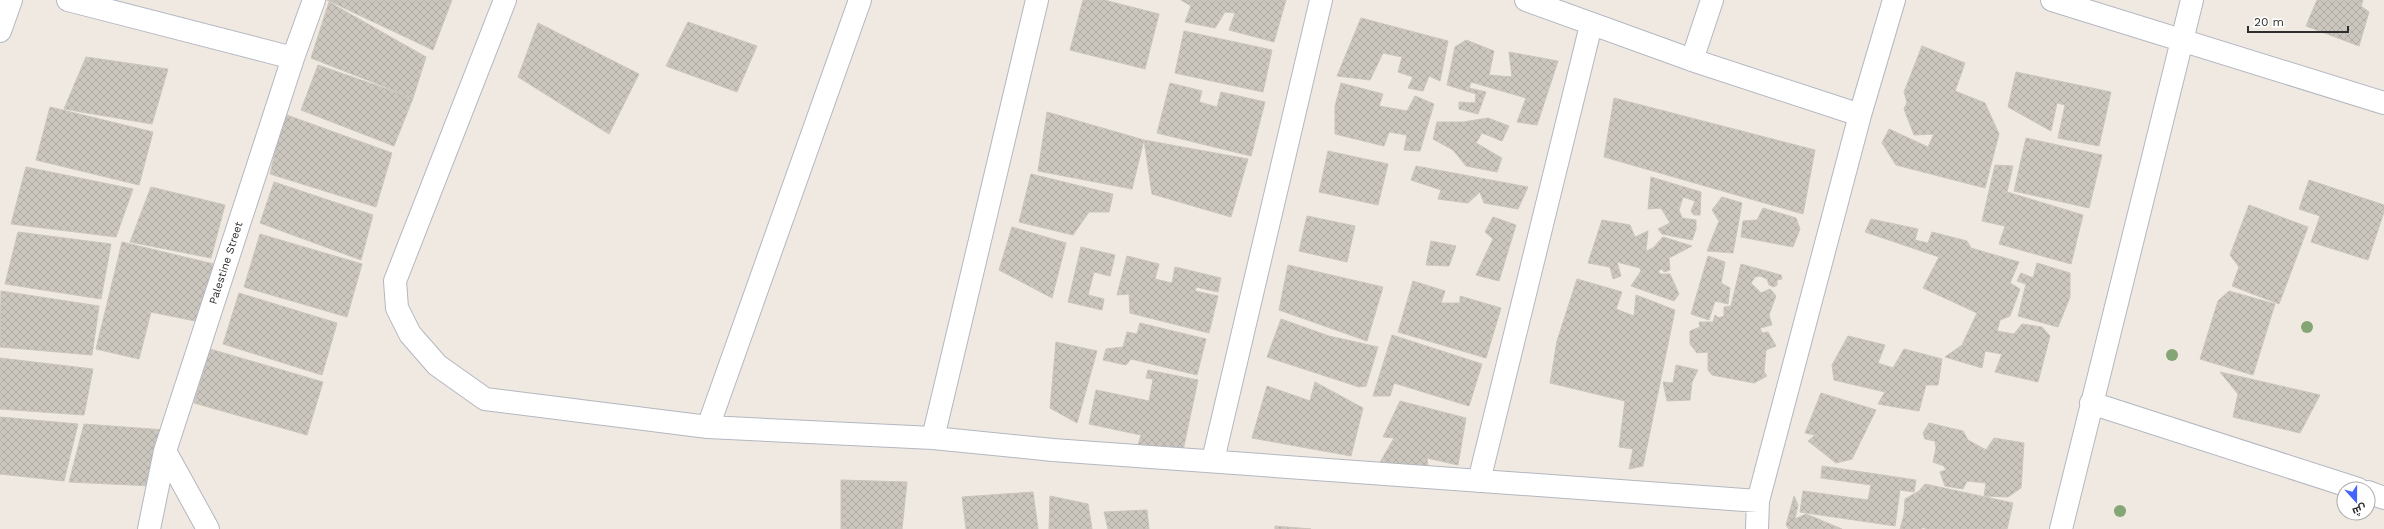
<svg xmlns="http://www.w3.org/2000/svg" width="2384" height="529" font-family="'Work Sans',Cairo,sans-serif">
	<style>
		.building { fill: url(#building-cross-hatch); stroke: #cbc5ba }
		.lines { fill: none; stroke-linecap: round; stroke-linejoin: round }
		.minor-casing { stroke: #b4b7c1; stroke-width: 24 }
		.minor { stroke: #fff; stroke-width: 22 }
		.tree { fill: #84a574 }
		.labels { text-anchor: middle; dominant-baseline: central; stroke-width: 3; stroke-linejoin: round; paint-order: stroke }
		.street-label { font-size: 11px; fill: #2e2e2e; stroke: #fff }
	</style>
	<defs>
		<pattern id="building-cross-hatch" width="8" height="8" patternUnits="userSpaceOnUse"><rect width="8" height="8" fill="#cbc7bf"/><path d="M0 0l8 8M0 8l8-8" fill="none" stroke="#afaba4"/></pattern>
	</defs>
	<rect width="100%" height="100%" fill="#efe9e1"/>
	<path class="building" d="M327 0H452L433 50Z
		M1083 0H1104L1159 14 1145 69 1070 50Z
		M1181 0H1286L1274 42 1229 30 1235 13 1225 12 1215 28 1185 22 1191 6Z
		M2317 0H2363L2361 6 2369 12 2359 46 2306 26Z
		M329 2 426 57 413 98 311 58Z
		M1361 18 1448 41 1440 81 1429 76 1423 91 1408 88 1413 77 1398 72 1402 57 1383 53 1370 80 1337 76Z
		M688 22 757 46 737 92 666 66Z
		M538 23 639 74 609 134 518 77Z
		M1184 31 1272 50 1263 92 1175 73Z
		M1466 40 1494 51 1489 75 1512 77 1509 52 1558 61 1537 125 1517 122 1526 98 1471 82 1469 88 1486 92 1478 114 1459 109V102L1475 103 1476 94 1447 85 1455 47Z
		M1922 46 1965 63 1955 91 1985 103 1999 134 1985 188 1896 165 1882 143 1889 129 1928 147 1934 134 1914 135 1904 109 1907 102 1904 92Z
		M86 57 168 69 152 124 64 109Z
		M318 65 413 98 394 146 301 110Z
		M2016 72 2111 92 2099 146 2058 138 2065 105 2057 103 2051 131 2008 107Z
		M1170 83 1202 91 1199 102 1217 107 1221 92 1265 102 1251 156 1157 133Z
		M1341 83 1383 94 1379 106 1407 111 1415 96 1434 104 1420 151 1404 150 1407 135 1389 132 1384 146 1335 134V106Z
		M1614 98 1815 150 1803 214 1604 157Z
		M50 107 153 132 139 185 36 160Z
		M1047 112 1144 140 1132 189 1038 171Z
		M284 114 392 153 376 207 270 174Z
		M1488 118 1509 126 1502 141 1482 133 1476 143 1502 158 1497 172 1466 166 1453 150 1433 139 1437 122H1463Z
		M2026 138 2102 155 2089 208 2014 191Z
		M1144 140 1248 159 1231 217 1152 194Z
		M1328 151 1388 164 1378 205 1319 192Z
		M1995 165 2013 166 2007 192 2083 215 2071 264 1999 244 2005 226 1982 221Z
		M1416 166 1528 187 1518 209 1484 203 1480 192 1468 203 1438 199 1441 190 1411 180Z
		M26 167 133 189 116 237 11 224Z
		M1031 174 1113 194 1109 212H1089L1073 235 1019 222Z
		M1651 177 1701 192 1700 215H1694L1691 211 1695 201 1683 197 1679 210 1682 218 1696 220V229L1692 240 1662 234 1658 229 1670 223 1661 208 1648 209Z
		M2309 180 2384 205V212L2368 260 2311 242 2320 216 2299 209Z
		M274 182 373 215 361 260 260 223Z
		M151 187 225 205 211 258 130 242Z
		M1722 197 1742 203 1733 253 1707 251 1719 221 1712 210Z
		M2249 205 2308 227 2279 304 2232 286 2239 267 2230 255Z
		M1763 208 1796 218 1800 229 1793 247 1741 237 1743 221 1757 220Z
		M1307 216 1355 226 1347 262 1299 251Z
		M1493 217 1516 225 1499 281 1476 275 1493 239 1485 232Z
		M1871 219 1918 229 1915 240 1928 243 1932 232 1967 241 1971 248 2019 262 2010 283 2020 289 2010 316 2000 320 1997 331 2014 334 2022 324 2042 327 2050 336 2038 382 1995 372 2002 354 1985 351 1982 368 1945 357 1962 345 1977 313 1923 288 1939 257 1865 232Z
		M1602 220 1630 225 1635 237 1648 231 1646 251 1653 248 1663 237 1692 246 1669 258 1670 270 1664 272 1662 269 1658 271 1660 274H1670L1679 294 1674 301 1631 286 1641 271 1640 268 1617 262 1621 276 1613 279 1610 267 1588 263Z
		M1012 227 1066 243 1052 298 999 270Z
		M18 232 111 244 101 299 5 284Z
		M260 234 362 264 347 317 244 287Z
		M1431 241 1456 246 1449 266 1426 265Z
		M122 242 218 265 200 322 151 312 139 359 96 349Z
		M1081 247 1115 255 1110 276 1094 272 1088 295 1104 299 1102 310 1068 302Z
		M1127 256 1159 264 1155 279 1172 283 1175 267 1221 278 1218 292 1196 287 1195 291 1218 296 1209 333 1130 313 1129 294 1117 295Z
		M1708 256 1725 262 1721 283 1730 288 1728 304 1715 301 1709 320 1691 314Z
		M2037 263 2070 273V297L2058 327 2018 316 2026 284 2017 281 2021 273 2033 278Z
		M1741 264 1781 275 1782 279 1777 280V285L1774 287 1769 285 1767 279 1760 276 1755 277 1751 283 1761 293 1770 289 1776 296 1769 315 1772 325 1760 328 1762 333 1768 332 1776 346 1766 350 1764 372 1767 376 1754 383 1712 375 1708 370V352L1697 353 1690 344V331L1700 327 1699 322H1713L1715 315 1719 318 1724 316V307L1731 306Z
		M1288 265 1383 287 1367 341 1279 310Z
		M1577 279 1622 292 1616 309 1634 316 1636 295 1675 310 1643 466 1629 469 1633 449 1619 447 1625 401 1550 383 1557 341Z
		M1413 281 1445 291 1441 303H1460V296L1501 308 1486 358 1398 332Z
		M1 291 99 306 92 355 0 347Z
		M2229 291 2275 304 2253 375 2200 359 2218 301Z
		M239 293 337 323 322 375 223 344Z
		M1281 319 1329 336 1378 347 1366 386 1359 387 1267 357Z
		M1140 323 1206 339 1197 375 1131 359 1126 365 1103 360 1106 349 1123 347 1127 332 1137 334Z
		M1392 335 1482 364 1469 406 1394 383 1390 396H1373Z
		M1848 336 1885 345 1878 363 1893 368 1904 349 1942 359 1938 385H1926L1919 411 1878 404 1885 392 1834 380 1832 365Z
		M1056 342 1097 351 1077 423 1050 408Z
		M210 349 323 382 307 435 194 403Z
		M0 358 93 369 84 415 0 409Z
		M1676 365 1698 370 1692 382 1690 400 1667 401 1663 382 1673 383Z
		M1148 370 1198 380 1182 455 1138 445 1141 435 1089 424 1096 390 1149 401 1153 379 1146 378Z
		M2220 372 2320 395 2300 433 2233 417 2238 394Z
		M1315 382 1363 408 1351 456 1252 438 1267 386 1310 401Z
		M1821 393 1876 410 1852 459 1836 463 1808 441 1815 435 1805 433Z
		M1400 401 1466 418 1458 465 1427 458 1428 467 1379 464 1394 438 1383 437Z
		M0 417 78 424 64 481 0 474Z
		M1929 423 1963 431 1968 440 1986 450 1994 438 2024 443 2021 488 2008 497 1984 496 1986 483 1967 481 1963 489 1945 486 1940 472 1946 470 1944 466 1933 462 1936 448 1935 441 1925 439 1923 433Z
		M84 424 165 430 153 486 69 482Z
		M1822 466 1916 480 1914 492 1900 490 1895 526 1800 512 1803 491 1868 500 1871 485 1821 478Z
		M841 480 907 482 902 529H841Z
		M1925 484 2013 503 2007 529H1927L1922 527V529H1900L1904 515 1905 499 1919 491Z
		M1033 492 1038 529H966L962 497Z
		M1050 496 1088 504 1092 529H1049Z
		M1794 496 1798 505 1795 519 1806 514 1842 529H1789L1786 525Z
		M1147 510 1149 529H1108L1104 512Z
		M1275 526 1311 529H1275Z"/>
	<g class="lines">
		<g class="minor-casing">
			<path id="minor" d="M68 0 293 58
				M505 0 395 281 397 308 410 334 437 365 485 399 708 427 933 438 1053 450 1758 501
				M1526 0 1692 60 1860 115
				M2052 0 2384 103
				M0 31 11 0
				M1692 60 1712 0
				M2091 403 2358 489
				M708 427 860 0
				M933 438 1037 0
				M165 451 208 529
				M1213 460 1321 0
				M1479 481 1591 25
				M2368 492 2384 498
				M149 529 165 451 293 58 314 0
				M1757 529 1758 501 1860 115 1894 0
				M2061 529 2192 0"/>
		</g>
		<use href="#minor" class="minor"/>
	</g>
	<g class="tree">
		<circle cx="2307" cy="327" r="6"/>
		<circle cx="2172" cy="355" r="6"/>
		<circle cx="2120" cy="511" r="6"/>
	</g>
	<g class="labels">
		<g class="street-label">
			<text transform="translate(226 263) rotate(-72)">Palestine Street</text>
		</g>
	</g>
	<g transform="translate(2356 501) rotate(159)"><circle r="19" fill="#ffffff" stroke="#ababab"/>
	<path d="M0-3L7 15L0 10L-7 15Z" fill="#4264fb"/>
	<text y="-6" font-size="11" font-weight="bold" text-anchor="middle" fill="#2e2e2e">ش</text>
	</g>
	<path d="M2248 26v6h100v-6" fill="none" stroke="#2e2e2e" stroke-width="2"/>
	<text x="2254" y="26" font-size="12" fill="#2e2e2e" stroke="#ffffff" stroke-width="3" paint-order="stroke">20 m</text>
</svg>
